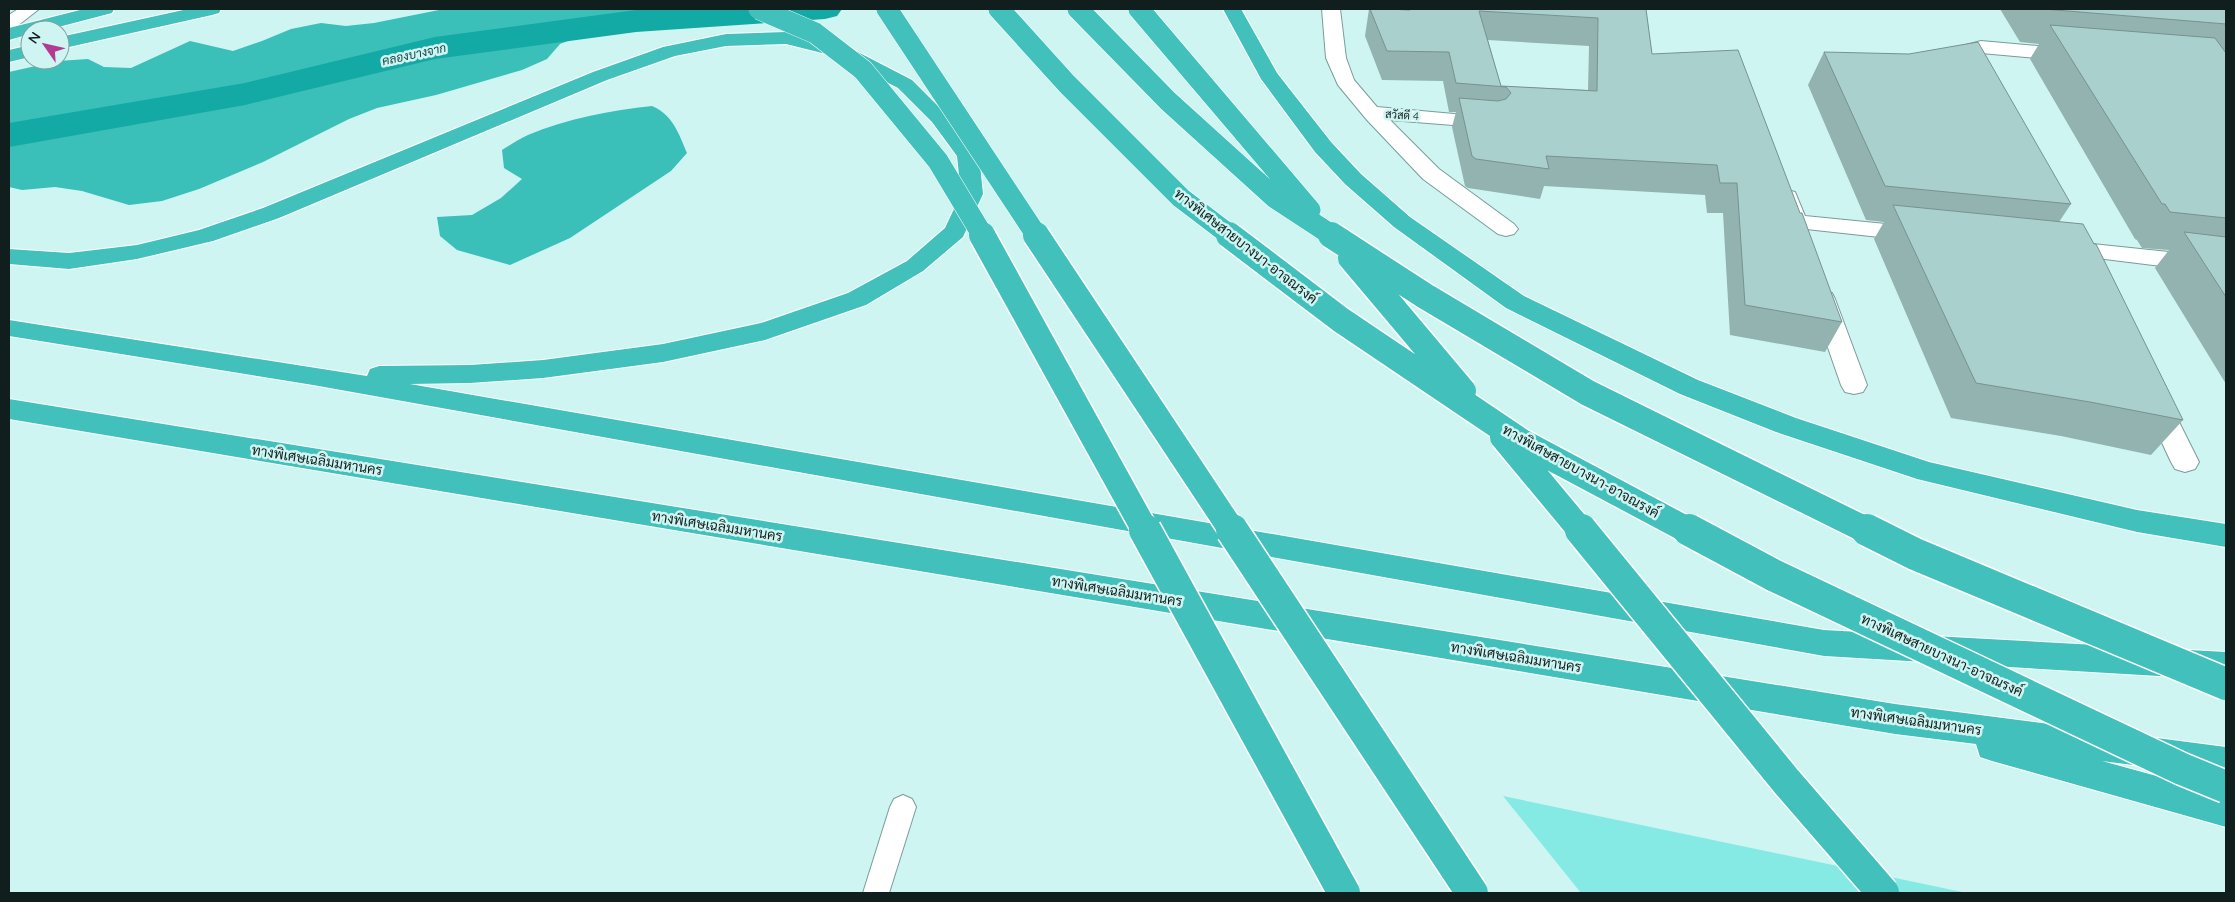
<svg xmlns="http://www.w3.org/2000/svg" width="2235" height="902" font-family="Quicksand,Sarabun,sans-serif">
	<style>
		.green { fill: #86eae4 }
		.forest { fill: #3abfb9 }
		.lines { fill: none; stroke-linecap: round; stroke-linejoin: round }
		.canal { fill: #13a9a4; fill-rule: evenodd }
		.service-casing { stroke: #789c9a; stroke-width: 2 }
		.minor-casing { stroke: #789c9a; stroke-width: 2 }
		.tertiary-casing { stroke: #789c9a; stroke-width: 2 }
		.motorway-casing { stroke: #fff; stroke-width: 2 }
		.service { fill: #fff; fill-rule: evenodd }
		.minor { fill: #fff; fill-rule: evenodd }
		.tertiary { fill: #fff; fill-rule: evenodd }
		.motorway { fill: #42c0bb; fill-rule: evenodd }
		.motorway-bridge-far2-casing { stroke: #fff; stroke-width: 22; stroke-linecap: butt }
		.motorway-bridge-far1-casing { stroke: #fff; stroke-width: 29; stroke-linecap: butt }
		.motorway-bridge-casing { stroke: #fff; stroke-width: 35; stroke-linecap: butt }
		.motorway-bridge-far2 { stroke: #42c0bb; stroke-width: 21 }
		.motorway-bridge-far1 { stroke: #42c0bb; stroke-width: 26 }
		.motorway-bridge { stroke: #42c0bb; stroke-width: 32 }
		.wall { fill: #92b3b0; fill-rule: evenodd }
		.building { fill: #aad0cd; stroke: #779290; fill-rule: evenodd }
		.labels { text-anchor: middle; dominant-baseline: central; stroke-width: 5; stroke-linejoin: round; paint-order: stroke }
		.far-street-label { font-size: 11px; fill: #101f1e; stroke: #cef5f2 }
		.far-water-label { font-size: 12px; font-style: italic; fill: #0f4846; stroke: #cef5f2 }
		.street-label { font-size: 14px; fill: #101f1e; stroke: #cef5f2 }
	</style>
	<rect width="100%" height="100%" fill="#cef5f2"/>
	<path class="green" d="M1503 796 1967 893H1581Z"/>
	<path class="forest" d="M444 9H659L672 13 583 35 560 44 547 59 522 70 436 95 377 108 349 119 263 162 199 189 162 201 129 205 82 191 55 187 22 190 9 187V72L58 61 88 59 104 67 131 68 190 41 233 51 262 41 291 29 321 23 346 26 374 23Z
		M652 106C673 115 679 134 687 153L671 171 570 238 510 265 457 250 440 236 437 217 472 215 501 198 522 179 504 168 502 150C510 145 519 139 528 135 566 119 612 110 652 106Z"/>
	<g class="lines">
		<path class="canal" d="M663 9H842L837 16 825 19 636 32 435 59 245 105 9 147V123L245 83 435 37 636 10Z"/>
		<g class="service-casing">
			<path id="service" d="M903 795 912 799 916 807 889 893H863L890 807 894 799Z"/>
		</g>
		<g class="minor-casing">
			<path id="minor" d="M1322 9H1340L1346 58 1354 80 1377 107 1498 118 1501 122 1498 126 1491 128 1390 120 1439 169 1514 224 1518 229 1514 234 1506 236 1498 234 1423 179 1367 120 1338 85 1326 58Z
				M1981 41 2072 49 2079 51 2082 55 2079 59 2072 61 1981 53 1991 73 1988 77 1981 79 1974 77 1959 50 1962 46Z
				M1787 190 1795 192 1805 216 1916 227 1924 229 1928 234 1924 239 1916 241 1788 227 1776 197 1779 192Z
				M2064 241 2226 258V274L2056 253 2052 248 2056 243Z
				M1823 291 1832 293 1835 299 1867 385 1863 392 1854 394 1845 392 1841 385 1811 299 1814 293Z
				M2155 391 2164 393 2168 400 2199 462 2195 469 2185 472 2175 469 2171 462 2142 400 2146 393Z"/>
		</g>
		<g class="tertiary-casing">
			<path id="tertiary" d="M18 9H39L16 27 9 29V15Z"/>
		</g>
		<g class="motorway-casing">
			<path id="motorway" d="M84 9H114L112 13 47 30H30V34L9 40V28Z
				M188 9H221L219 13 212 15 60 49V37Z
				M1223 9H1241L1277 73 1331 142 1361 174 1410 217 1524 296 1698 380 1796 418 1929 462 2137 510 2226 524V547L2137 532 1917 479 1776 432 1680 394 1506 308 1394 227 1345 184 1315 152 1261 79Z
				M786 32 852 49 912 80 946 114 979 155 983 194 963 237 923 271 866 305 765 340 663 362 543 378 470 383 410 384 1824 630 2226 652V680L1824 656 313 385 9 336V320L367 376 370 369 379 366 470 365 543 360 663 344 761 323 848 293 907 261 945 228 961 194 957 156 932 122 898 88 838 57 786 44 726 46 675 56 607 80 279 218 213 241 137 259 69 269 9 264V249L69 253 137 245 199 230 263 208 593 72 663 47 726 34Z
				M30 45V57L9 62V50Z
				M9 399 1895 704 2226 747V777L2102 761 2226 795V827L1992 761 1980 757 1976 744 1895 734 9 419Z"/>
		</g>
		<use href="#service" class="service"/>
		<use href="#minor" class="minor"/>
		<use href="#tertiary" class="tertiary"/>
		<use href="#motorway" class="motorway"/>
		<g class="motorway-bridge-far2-casing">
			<path id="motorway-bridge-far2" d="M759 9 815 33 863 70 938 161 983 236
				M887 9 1037 236
				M999 9 1067 84 1181 198 1231 236
				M1078 9 1168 101 1275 198 1333 236
				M1139 9 1310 210"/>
		</g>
		<g class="motorway-bridge-far1-casing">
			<path id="motorway-bridge-far1" d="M982 235 1146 532
				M1036 235 1233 532
				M1229 235 1341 320 1522 442 1691 532
				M1331 235 1425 296 1588 393 1870 532
				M1351 258 1463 391
				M1503 437 1582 532"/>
		</g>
		<g class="motorway-bridge-casing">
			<path id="motorway-bridge" d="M1145 530 1344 893
				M1232 530 1472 893
				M1581 530 1786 781 1883 893
				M1689 530 1773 575 2182 769 2226 787
				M1867 530 1915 554 2226 684"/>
		</g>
		<use href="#motorway-bridge-far2" class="motorway-bridge-far2"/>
		<use href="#motorway-bridge-far1" class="motorway-bridge-far1"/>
		<use href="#motorway-bridge" class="motorway-bridge"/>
	</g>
	<path class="wall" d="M1369 9 1400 10V9H1646L1652 54 1842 322 1825 352 1730 335 1723 213H1707L1705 195 1544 186 1540 199 1468 188 1465 186 1452 127 1456 112H1449L1443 81 1382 80 1365 36ZM1488 40 1589 46 1588 90 1501 86Z
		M2000 9H2226V384L2155 268 2169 250 2142 248 2137 240 2135 239 2030 59 2039 44 2020 42Z
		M1824 52 2071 204 2059 222 2183 420 2151 455 2061 436 1951 418 1874 239 1884 222 1866 220 1808 85Z"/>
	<path class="building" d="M1370 9H1387L1410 10 1409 9H1646L1652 54 1738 50 1800 213H1802L1842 322 1745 305 1737 183H1720L1717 165 1546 156 1549 169 1476 159 1472 156 1459 98 1498 101 1506 99 1511 93 1506 87 1456 83 1449 52 1387 51ZM1479 11 1598 18 1597 91 1501 86Z
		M2043 9H2226V24Z
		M2050 25 2215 38 2226 53V218L2170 212 2165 204H2162Z
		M1978 42 2071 204 1885 186 1824 52 1909 54Z
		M1893 205 2083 224 2094 244H2096L2183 420 2090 402 1976 383Z
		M2184 232 2226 237V297Z"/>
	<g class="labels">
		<g class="far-street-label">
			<text transform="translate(1402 115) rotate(4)">สวัสดี 4</text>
		</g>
		<g class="far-water-label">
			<text transform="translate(414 54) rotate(-12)">คลองบางจาก</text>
		</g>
		<g class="street-label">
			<text transform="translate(1246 246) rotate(38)">ทางพิเศษสายบางนา-อาจณรงค์</text>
			<text transform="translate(317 460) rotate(9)">ทางพิเศษเฉลิมมหานคร</text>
			<text transform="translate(1581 471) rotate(29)">ทางพิเศษสายบางนา-อาจณรงค์</text>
			<text transform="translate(717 526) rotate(9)">ทางพิเศษเฉลิมมหานคร</text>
			<text transform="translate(1117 591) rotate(9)">ทางพิเศษเฉลิมมหานคร</text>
			<text transform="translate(1942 655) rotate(25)">ทางพิเศษสายบางนา-อาจณรงค์</text>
			<text transform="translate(1516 657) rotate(9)">ทางพิเศษเฉลิมมหานคร</text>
			<text transform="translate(1916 721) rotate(8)">ทางพิเศษเฉลิมมหานคร</text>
		</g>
	</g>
	<rect width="2235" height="902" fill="none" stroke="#101f1e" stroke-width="20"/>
	<g transform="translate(45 45) rotate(304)"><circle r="24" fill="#cef5f2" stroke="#829f9d"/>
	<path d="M0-4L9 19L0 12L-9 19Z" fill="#b23a90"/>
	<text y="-8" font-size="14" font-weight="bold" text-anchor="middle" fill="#101f1e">N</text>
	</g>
</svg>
